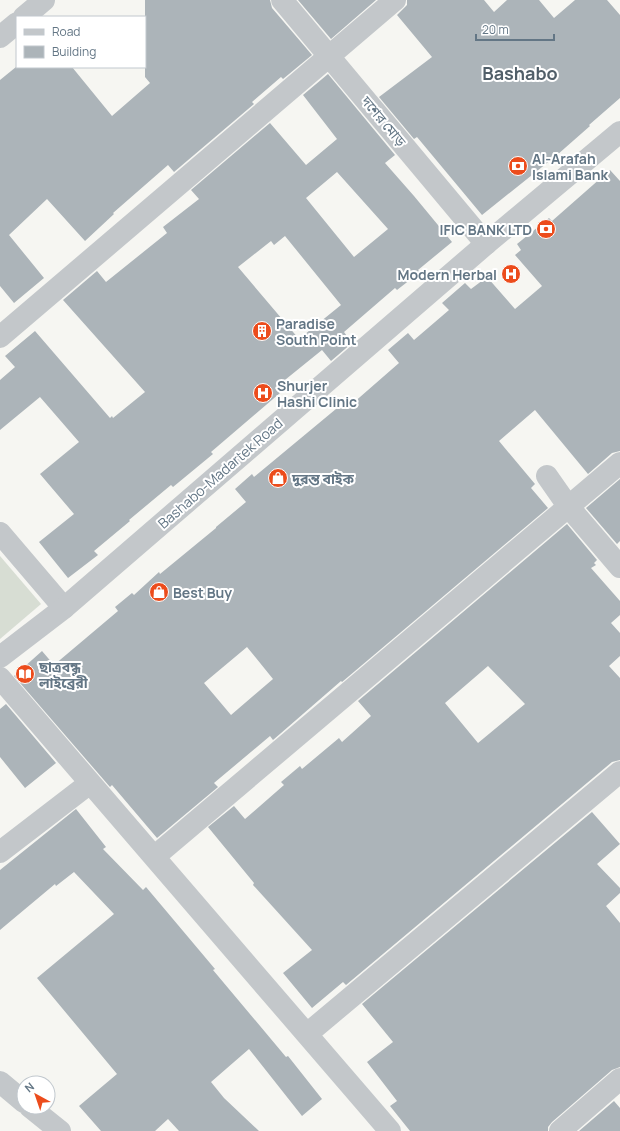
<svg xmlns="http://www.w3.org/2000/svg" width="620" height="1131" font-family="Manrope,'Noto Sans Bengali',sans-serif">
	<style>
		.green { fill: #d7ddd3 }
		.building { fill: #acb4b9; fill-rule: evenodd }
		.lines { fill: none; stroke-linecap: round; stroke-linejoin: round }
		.minor { stroke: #c3c7ca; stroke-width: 22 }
		.tertiary { stroke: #c3c7ca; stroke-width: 22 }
		.labels { text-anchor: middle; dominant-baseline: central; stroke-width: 4; stroke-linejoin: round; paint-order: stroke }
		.street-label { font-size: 14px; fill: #637685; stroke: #fff }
		.poi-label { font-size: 14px; font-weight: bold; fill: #637685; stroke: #fff; text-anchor: start }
		.district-label { font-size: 18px; font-weight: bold; fill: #515f69; stroke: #fff }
	</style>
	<rect width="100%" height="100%" fill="#f6f6f2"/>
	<path class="green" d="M0 556 41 604 0 639Z"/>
	<path class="building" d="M145 0H270L272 8 312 55 283 79 281 77 252 102 254 104 174 172 168 165 113 213 114 214 85 241 47 199 9 235 44 278 14 303 0 286V80L16 67H72L112 116 150 83 145 77Z
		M298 0H376L331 39Z
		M407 0H484L494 12 507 0H539L554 18 575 0H607L620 15V98L589 125 590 126 557 155 482 215 417 137 414 139 379 97 432 57 397 15 407 5Z
		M328 74 395 155 385 163 414 196 452 242 418 270 420 272 397 290 395 288 344 332 352 343 331 361 322 350 275 388 280 393 211 452 213 454 173 487 171 485 129 520 130 521 94 551 98 555 68 578 39 542 74 514 40 474 79 442 40 397 0 430V380L15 367 5 356 35 331 110 418 112 416 113 418 145 392 63 300 97 271 106 282 167 233 163 227 199 199 191 190 270 123 306 165 337 139 303 95ZM337 172 388 229 354 257 306 198ZM285 236 341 305 299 339 238 267 271 241 274 245Z
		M610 170 620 181V451L612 453 588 474 535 410 499 441 535 484 531 488 548 508 342 682 341 681 273 740 270 736 214 783 218 787 157 838 112 785 110 787 14 676 42 651 54 665 118 611 115 607 132 593 134 595 159 572 160 574 216 528V527L246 502 235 489 252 474 254 477 348 399 352 404 399 363 388 350 408 333 414 340 449 310 442 303 465 283 471 289 487 277 515 309 542 286 515 255 521 250 517 244 549 218 552 221ZM247 647 273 679 231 715 204 683Z
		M620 479V541L617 544 586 508Z
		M567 524 597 560 594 563 596 565 591 568 620 601V615L611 623 620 633V656L609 666 620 678V760L612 762 346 985 343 982 312 1008 283 973 312 950 253 885 254 883 208 827 234 806 245 819 284 785 281 782 300 766 302 769 339 738 342 742 371 716 358 701ZM488 666 525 704 478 743 445 703Z
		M6 704 56 763 25 788 0 757V709Z
		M76 809 106 847 103 849 143 890 146 887 215 969 213 970 286 1057 288 1056 322 1099 302 1116 249 1049 211 1082 224 1098 259 1131H179L168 1119 155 1131H101L79 1106 117 1074 37 978 114 914 74 872 56 886 55 884 0 930V870Z
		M592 812 620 844 597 864 620 888V893L606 906 620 923V1067L612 1070 552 1122 548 1127V1131H410L390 1106 397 1101 367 1062 393 1042 362 1004Z
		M614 1101 620 1108V1131H579Z"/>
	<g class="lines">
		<path class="minor" d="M282 0 486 244
			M24 17 44 0
			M0 37 17 23
			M0 337 395 0
			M547 476 568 506 620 567
			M0 533 64 608
			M0 678C129 830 261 979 390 1131
			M0 852 90 783
			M154 857 620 463
			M307 1034 620 772
			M0 1082 24 1102
			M30 1107 60 1131
			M560 1131 620 1079"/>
		<path class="tertiary" d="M0 657 64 608 486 244 620 132"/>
	</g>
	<defs>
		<g id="bank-disc" transform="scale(1)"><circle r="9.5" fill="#ec4c1c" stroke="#fff"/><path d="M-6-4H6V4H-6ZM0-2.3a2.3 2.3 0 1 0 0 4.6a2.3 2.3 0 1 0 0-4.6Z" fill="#fff"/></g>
		<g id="hospital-disc" transform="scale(1)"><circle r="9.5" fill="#ec4c1c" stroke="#fff"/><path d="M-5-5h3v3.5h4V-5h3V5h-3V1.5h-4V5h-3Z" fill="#fff"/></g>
		<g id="building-disc" transform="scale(1)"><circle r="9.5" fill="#ec4c1c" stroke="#fff"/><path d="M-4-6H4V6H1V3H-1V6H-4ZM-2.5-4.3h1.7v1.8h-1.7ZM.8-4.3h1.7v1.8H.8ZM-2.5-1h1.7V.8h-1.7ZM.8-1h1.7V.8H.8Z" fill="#fff"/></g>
		<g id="shop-disc" transform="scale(1)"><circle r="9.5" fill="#ec4c1c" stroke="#fff"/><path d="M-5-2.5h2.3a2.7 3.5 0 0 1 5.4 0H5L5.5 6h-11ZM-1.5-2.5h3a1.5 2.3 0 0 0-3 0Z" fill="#fff"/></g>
		<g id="library-disc" transform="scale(1)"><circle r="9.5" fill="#ec4c1c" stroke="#fff"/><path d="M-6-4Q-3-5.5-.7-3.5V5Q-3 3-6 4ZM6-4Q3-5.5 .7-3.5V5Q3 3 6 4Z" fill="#fff"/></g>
	</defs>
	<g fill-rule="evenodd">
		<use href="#bank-disc" x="518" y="166"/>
		<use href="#bank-disc" x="546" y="229"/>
		<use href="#hospital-disc" x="511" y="274"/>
		<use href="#building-disc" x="262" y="331"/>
		<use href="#hospital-disc" x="263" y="393"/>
		<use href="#shop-disc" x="278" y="478"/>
		<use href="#shop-disc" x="159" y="592"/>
		<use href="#library-disc" x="25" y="674"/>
	</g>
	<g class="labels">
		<g class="street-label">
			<text transform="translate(384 121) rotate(50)">দশের মোড়</text>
			<text transform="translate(220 473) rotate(-41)">Bashabo-Madartek Road</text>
		</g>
		<g class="poi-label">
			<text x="532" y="158">Al-Arafah<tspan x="532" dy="16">Islami Bank</tspan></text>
			<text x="532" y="229" text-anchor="end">IFIC BANK LTD</text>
			<text x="497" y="274" text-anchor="end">Modern Herbal</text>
			<text x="276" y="323">Paradise<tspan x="276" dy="16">South Point</tspan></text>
			<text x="277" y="385">Shurjer<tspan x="277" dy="16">Hashi Clinic</tspan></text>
			<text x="292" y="478">দুরন্ত বাইক</text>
			<text x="173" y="592">Best Buy</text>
			<text x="39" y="666">ছাত্রবন্ধু<tspan x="39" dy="16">লাইব্রেরী</tspan></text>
		</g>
		<g class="district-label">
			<text x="520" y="73">Bashabo</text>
		</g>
	</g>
	<rect x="16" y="16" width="130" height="52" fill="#ffffff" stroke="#c1c8ce"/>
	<rect x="24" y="29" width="20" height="6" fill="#c3c7ca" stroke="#c1c8ce"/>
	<text x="52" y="36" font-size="12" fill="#637685">Road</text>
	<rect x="24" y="46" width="20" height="12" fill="#acb4b9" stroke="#c1c8ce"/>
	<text x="52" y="56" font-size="12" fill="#637685">Building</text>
	<g transform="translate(36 1095) rotate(320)"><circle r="19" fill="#ffffff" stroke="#c1c8ce"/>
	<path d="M0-3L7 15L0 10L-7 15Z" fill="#ec4c1c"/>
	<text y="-6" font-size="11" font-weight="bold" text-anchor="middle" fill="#637685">N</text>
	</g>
	<path d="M476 34v6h78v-6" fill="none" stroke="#637685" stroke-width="2"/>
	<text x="482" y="34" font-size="12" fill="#637685" stroke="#ffffff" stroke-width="3" paint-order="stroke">20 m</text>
</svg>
